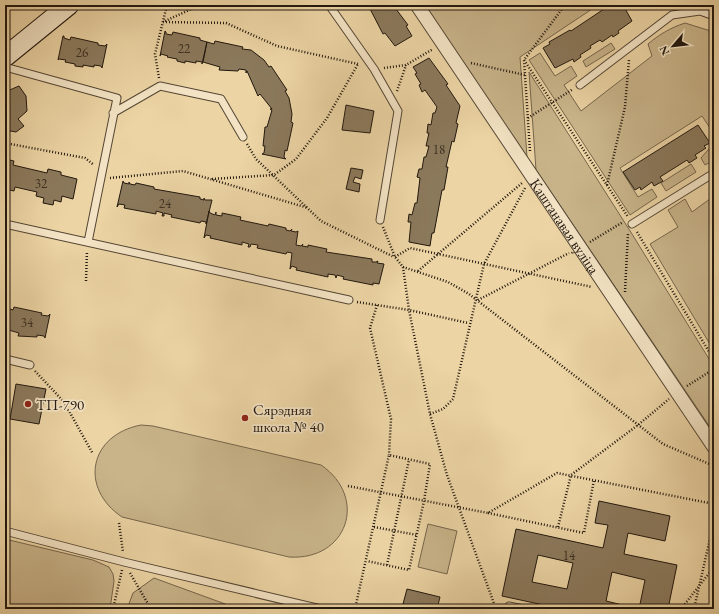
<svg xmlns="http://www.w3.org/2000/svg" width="719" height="614" font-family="'EB Garamond',serif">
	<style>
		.green { fill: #c9b48a; stroke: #75664c }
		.building { fill: #8b795c; stroke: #21170e; fill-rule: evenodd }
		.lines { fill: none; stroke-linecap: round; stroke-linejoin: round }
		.lane-casing { stroke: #544634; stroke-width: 9 }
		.street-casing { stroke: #544634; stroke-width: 15 }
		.secondary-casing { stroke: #21170e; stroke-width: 21 }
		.path { stroke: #21170e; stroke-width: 2.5; stroke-dasharray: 1 2; stroke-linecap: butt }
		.lane { stroke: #f3e3c4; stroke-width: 7 }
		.street { stroke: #f3e3c4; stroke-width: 13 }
		.secondary { stroke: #f3e3c4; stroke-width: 19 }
		.poi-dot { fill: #8f2418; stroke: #f3e3c4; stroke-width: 1.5 }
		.labels { text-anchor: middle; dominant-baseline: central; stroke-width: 3.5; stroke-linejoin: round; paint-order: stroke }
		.number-label { font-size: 13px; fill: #3c3022 }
		.street-label { font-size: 15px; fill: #21170e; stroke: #f3e3c4 }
		.poi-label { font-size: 15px; fill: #21170e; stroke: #f3e3c4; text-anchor: start }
	</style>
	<rect width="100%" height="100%" fill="#ecd4a4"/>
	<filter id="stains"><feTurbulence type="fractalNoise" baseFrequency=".005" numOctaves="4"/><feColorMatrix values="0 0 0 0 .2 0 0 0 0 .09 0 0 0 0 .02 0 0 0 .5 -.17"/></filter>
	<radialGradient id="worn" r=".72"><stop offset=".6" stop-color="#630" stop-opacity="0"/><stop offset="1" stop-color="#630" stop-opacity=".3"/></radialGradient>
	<path class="green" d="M422 5H598L520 57 527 157Z
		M685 23 714 32V134L702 116 620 168 638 197 652 189 657 197 630 215 529 60 540 53 555 76 571 66 577 76 564 85 581 111 652 56 648 44C660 34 670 28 685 23Z
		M611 43 615 49 586 67 583 61Z
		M529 72 632 234 714 367V433L536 170Z
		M714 143V160L705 165 701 158Z
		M691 164 696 172 666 191 661 183Z
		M714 196V351L650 244 678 227 668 210 685 199 692 212Z
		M141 425 153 426 321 465C369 498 347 561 289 557L122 517C79 488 89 435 141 425Z
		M428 524 457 531 447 574 418 567Z
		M5 539 93 560 109 567 113 574 114 581 110 609H5Z
		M154 578 239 609H127L133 593Z"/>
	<path class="building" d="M368 5H393L408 25 406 26 412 36 395 46 385 33 383 34Z
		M610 5H623L632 21 618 31 619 33 613 37 612 35 602 42 600 40 590 46 591 48 580 55 581 57 574 62 573 59 555 68 543 48 550 44 549 42 570 30 571 31Z
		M165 31 166 32V34L172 35 173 32 200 38V40L207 42 202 64V62L196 61V63L185 61V63L177 61V59L167 57 168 56 161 54 160 56Z
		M63 36H64V38L70 40 71 37 98 43V45L105 46 107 44 102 68 101 66 94 65V67L83 65V67L75 66V64L65 62 66 60 59 59 58 60Z
		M215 41 243 47 242 49 251 50 264 60 269 67 271 66 287 90 285 91 289 98 292 114 291 122 293 123 287 151 285 150 284 157 286 159 262 154 264 153 265 146H263L265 127H267L272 110 270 109H272L260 94 258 96 247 71 246 73V70L239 69 238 71 219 70 220 67 203 62 207 42 214 44Z
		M429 58 448 84 446 85 460 106 456 123 458 124 454 142 452 141 446 167H448L444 190H442L434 233H432L430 246 409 242 411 222H408L409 214 412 215 415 203H417L420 178 417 177 419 169H422L424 157H426L429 146H426L429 133H427L428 124 431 125 433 113H435L437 107 425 90 422 92 419 85 421 84 415 74 417 73 413 67Z
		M19 86 26 96 27 111 18 119 24 126 16 132 5 130V92Z
		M346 105 374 111 370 133 342 130Z
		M698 125 710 143 704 146 706 148 695 155 697 158 689 163 687 160 660 177 663 181 654 186 652 182 641 190 640 187 635 190 623 172Z
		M5 159 14 161 13 165 47 173 48 169 61 172V175L77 179 73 199 62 196 61 202 54 200 53 205 43 203 44 198 36 196 37 192 15 187 14 191 5 189V191Z
		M351 168 363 170 361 179 355 177 353 182 360 184 359 192 346 189Z
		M123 181 124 183 129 184V182L130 184 135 185 136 183 154 187V189L200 197V199L204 200V198L205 200H212L206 224V222L201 221 200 223 171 217 172 215 164 213V216H162L163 213 156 211V214L124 208 125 205 119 204 117 207Z
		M209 211 210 213 215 215 216 212V215L222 216V213L241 217 240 220 268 226 269 224 286 228V230L290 231 292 229 291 231 296 232 298 231 296 245 301 246 303 244 302 246 308 247V245L327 249 326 252 372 259V262H376L378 261 377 263 384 264 379 284 373 283V285L343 279 344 277 337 275 336 278 335 275 328 274V277L296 270 297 268 292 266 290 269 292 253 287 252 286 254 257 248 258 245 251 244 250 247H248L249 244 242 242V245L210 238 211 236 206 235 204 238Z
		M6 306 7 308 13 310 14 307 42 313 41 315 48 316 50 314 45 338 44 336 37 335V337L18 336 19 333 5 329Z
		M16 384 46 389 39 424 10 419Z
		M599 501 670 516 665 541 628 533 624 554 677 565 668 609H562L502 596 516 529 603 548 608 525 595 523ZM538 555 573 563 567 589 532 582ZM612 572 645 580 639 609 606 601Z
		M407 589 440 597 437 609H425L403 604Z"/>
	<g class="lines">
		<g class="lane-casing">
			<path id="lane" d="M329 5 374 69 398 111 380 220
				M5 67 117 98 88 242
				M580 85 672 15 700 11 714 16
				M113 113 160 86 221 99 243 137
				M5 224 349 300
				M632 224 714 173
				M5 359 30 365
				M5 531 124 562 321 609
				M509 609V606L523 609"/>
		</g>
		<g class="street-casing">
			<g id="street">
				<path id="s1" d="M417 5 714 447"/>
			</g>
		</g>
		<g class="secondary-casing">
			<path id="secondary" d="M5 57 69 5"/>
		</g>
		<path class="path" d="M165 21 200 5
			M163 22 226 23 277 46 358 64
			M524 60 628 217
			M471 63 525 75
			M384 68 406 65 433 49
			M159 78 155 54 167 5
			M397 91 406 65
			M528 118 573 89
			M5 143 85 158 94 165
			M247 144 256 159 321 221 394 257
			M530 151 524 60 565 5
			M110 178 183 171 308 208
			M212 179 274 175 296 159 327 118 358 64
			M607 185 625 107 629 60
			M383 227 395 257 403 267 448 282 469 294 663 444 714 466
			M637 232 714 360
			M590 242 623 222
			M395 257 410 248 592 287
			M403 267 409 310 430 414 447 475 496 609
			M418 271 522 183
			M86 281 87 251
			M625 292 628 233
			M478 300 569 253
			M357 302 409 310 468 323
			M377 305 370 328 391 419 389 455
			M35 371 64 402 93 454
			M687 386 714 369
			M430 414 443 409 453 399 484 264 525 188
			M348 486 488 513 557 473 714 504
			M488 513 584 533 594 480
			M119 523 123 552
			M374 527 417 535
			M558 527 571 475 638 425 669 399
			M387 565 409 460
			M130 573 151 609
			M113 609 122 570
			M355 609 389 455 430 464 424 501 409 570 367 561
			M681 609 714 567
			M694 609 714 521"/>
		<use href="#lane" class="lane"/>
		<use href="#street" class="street"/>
		<use href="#secondary" class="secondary"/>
	</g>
	<g class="poi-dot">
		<circle cx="28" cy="404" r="4"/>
		<circle cx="245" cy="418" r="4"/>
	</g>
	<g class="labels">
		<g class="number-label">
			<text x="184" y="48">22</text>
			<text x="82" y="52">26</text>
			<text x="439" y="149">18</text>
			<text x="41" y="183">32</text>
			<text x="165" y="203">24</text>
			<text x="27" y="322">34</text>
			<text x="569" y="555">14</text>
		</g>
		<g class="street-label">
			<text stroke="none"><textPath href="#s1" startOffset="266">Каштанавая вуліца</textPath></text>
		</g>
		<g class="poi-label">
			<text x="36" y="404">ТП-790</text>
			<text x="253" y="409">Сярэдняя<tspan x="253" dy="17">школа № 40</tspan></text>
		</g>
	</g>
	<rect width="719" height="614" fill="none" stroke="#ecd4a4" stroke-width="20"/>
	<rect x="6" y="6" width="707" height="602" fill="none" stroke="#21170e" stroke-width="2"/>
	<rect x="10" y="10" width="699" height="594" fill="none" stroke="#21170e"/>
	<g transform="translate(673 46) rotate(242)" stroke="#f3e3c4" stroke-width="3" paint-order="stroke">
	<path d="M0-3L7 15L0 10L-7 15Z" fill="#21170e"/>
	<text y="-6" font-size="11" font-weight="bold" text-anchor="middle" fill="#21170e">N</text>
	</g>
	<rect width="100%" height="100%" filter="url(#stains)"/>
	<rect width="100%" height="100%" fill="url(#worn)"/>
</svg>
